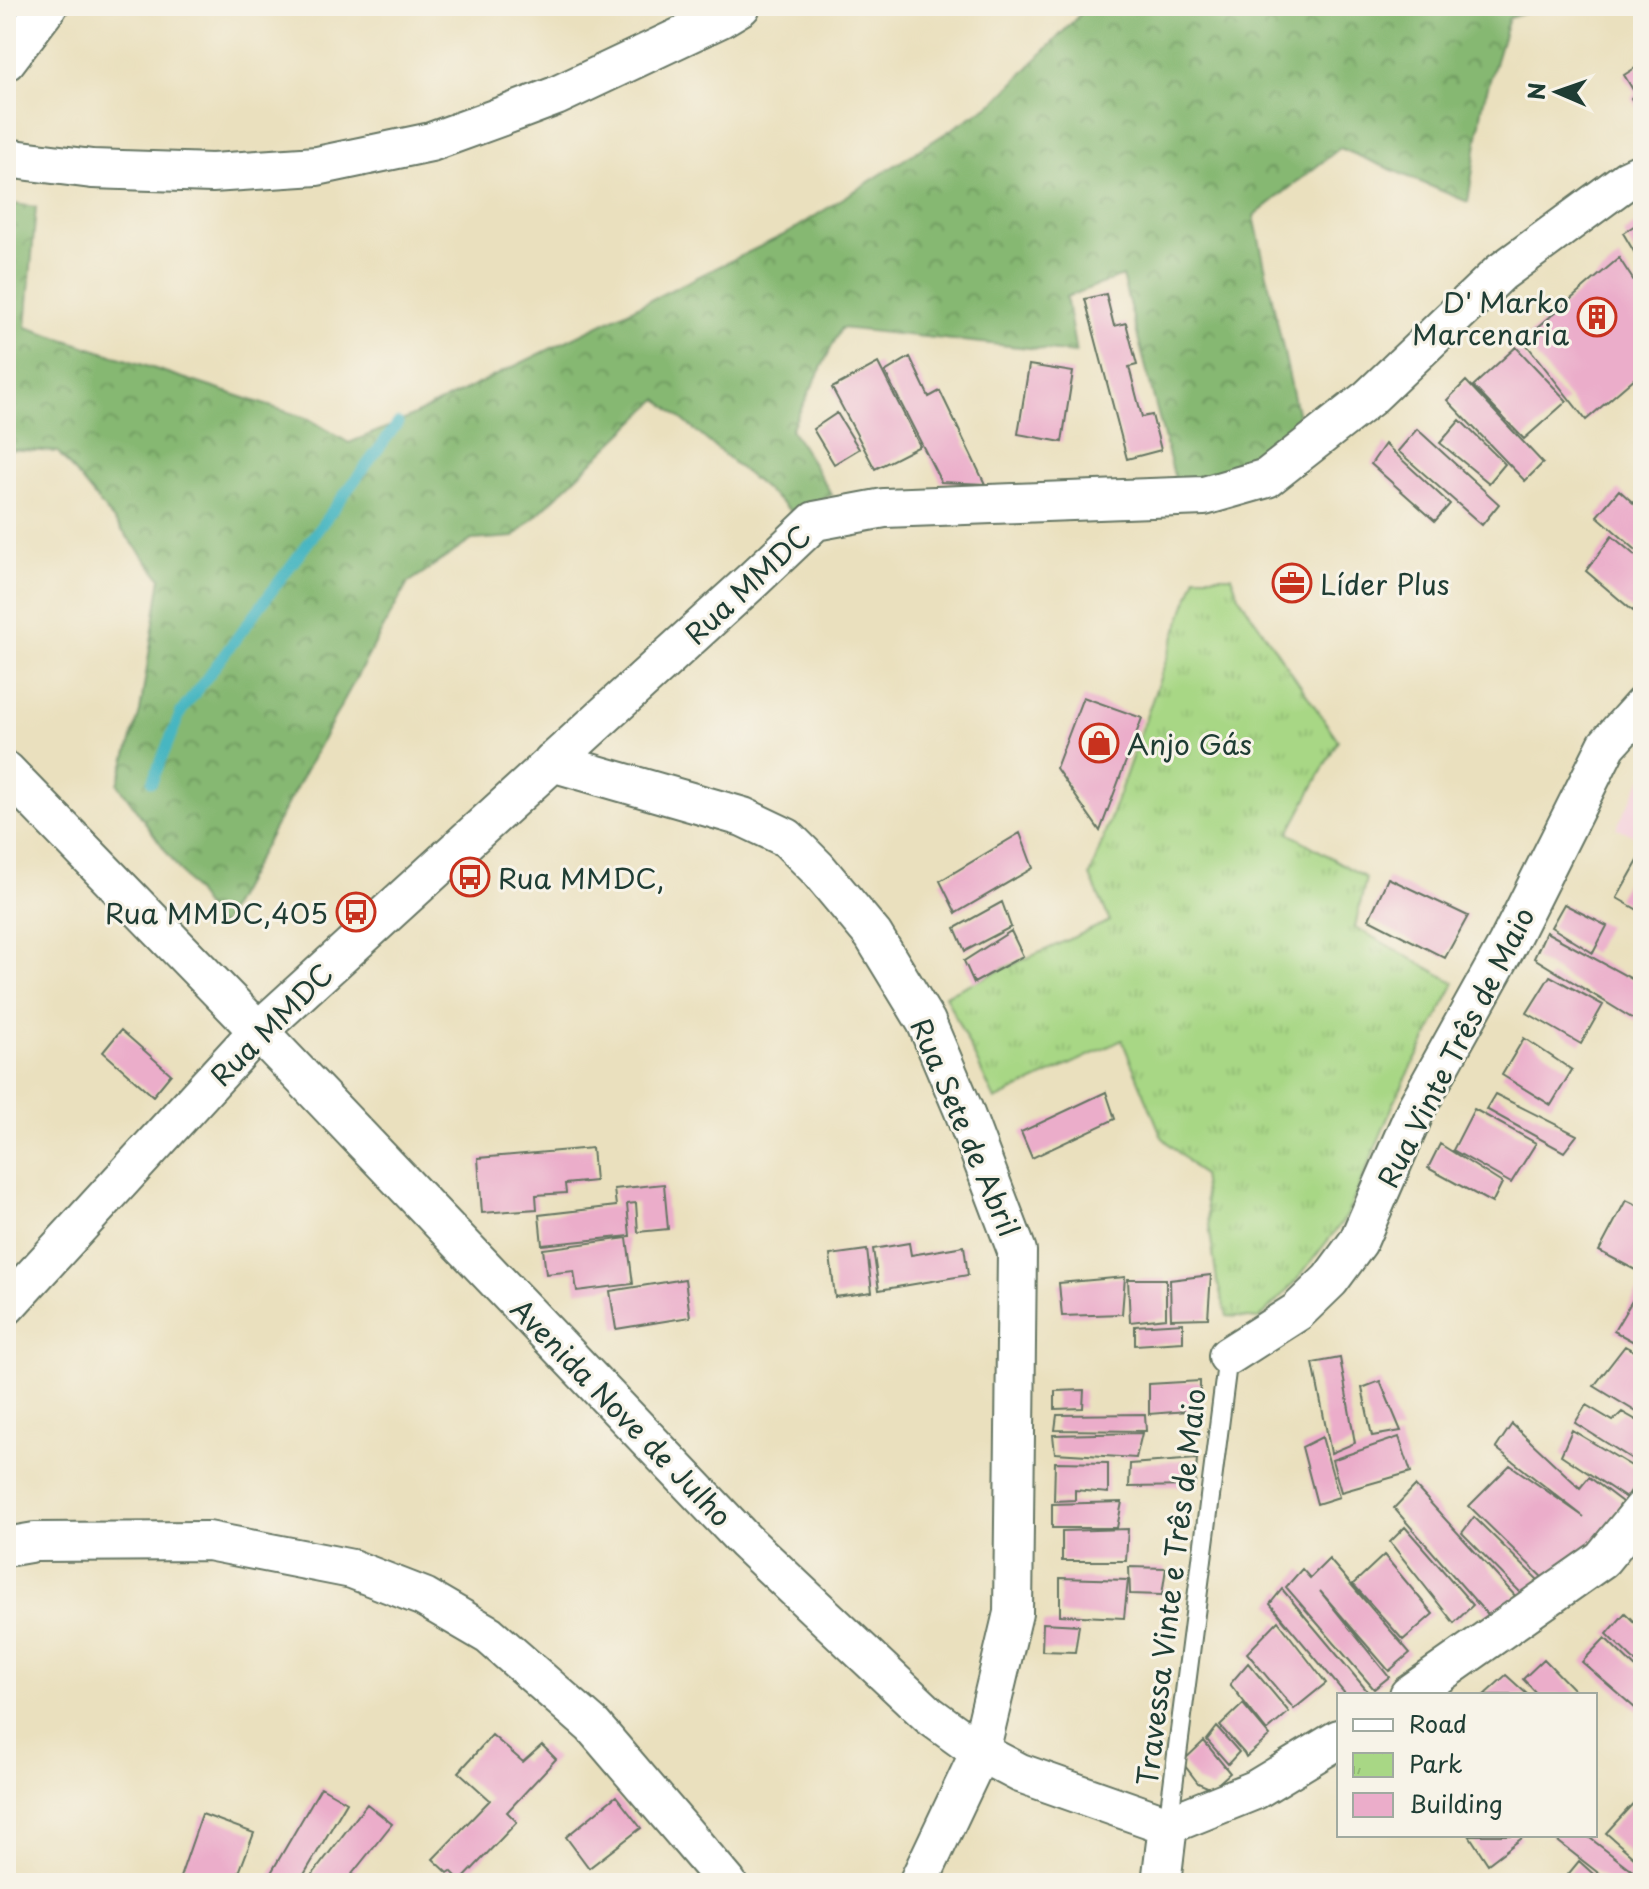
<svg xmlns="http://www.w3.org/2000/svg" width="1649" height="1889" font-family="'Playpen Sans',sans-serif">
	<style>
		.built { fill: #f4cfdc }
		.forest { fill: url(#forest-crowns); stroke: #527a53; stroke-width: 2 }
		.park { fill: url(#park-tufts); stroke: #648a5c; stroke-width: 2 }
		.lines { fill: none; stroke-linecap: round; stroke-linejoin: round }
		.stream { stroke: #47b6c1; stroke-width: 11 }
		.building { fill: #ebadca }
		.service-casing { stroke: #667664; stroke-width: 22 }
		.minor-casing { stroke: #667664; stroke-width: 42 }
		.service { stroke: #fff; stroke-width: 18 }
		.minor { stroke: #fff; stroke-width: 38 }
		.labels { text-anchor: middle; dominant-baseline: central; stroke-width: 6; stroke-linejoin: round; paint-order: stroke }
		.poi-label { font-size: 28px; fill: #1f3d34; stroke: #f7f3e8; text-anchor: start }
		.street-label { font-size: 28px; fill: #1f3d34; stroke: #f7f3e8 }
	</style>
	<defs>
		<pattern id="forest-crowns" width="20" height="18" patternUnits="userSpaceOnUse" patternTransform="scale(2)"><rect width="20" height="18" fill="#86b872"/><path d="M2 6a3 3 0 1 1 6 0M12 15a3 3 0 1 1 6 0" fill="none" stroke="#6d975e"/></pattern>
		<pattern id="park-tufts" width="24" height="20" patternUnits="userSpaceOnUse" patternTransform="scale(2)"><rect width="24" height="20" fill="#a8d785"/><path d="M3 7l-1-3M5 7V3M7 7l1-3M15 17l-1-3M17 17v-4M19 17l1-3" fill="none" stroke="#90b973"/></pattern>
	</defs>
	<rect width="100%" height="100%" fill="#f7f3e8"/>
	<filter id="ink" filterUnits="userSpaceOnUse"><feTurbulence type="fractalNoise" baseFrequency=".0125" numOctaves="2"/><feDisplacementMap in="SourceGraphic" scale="16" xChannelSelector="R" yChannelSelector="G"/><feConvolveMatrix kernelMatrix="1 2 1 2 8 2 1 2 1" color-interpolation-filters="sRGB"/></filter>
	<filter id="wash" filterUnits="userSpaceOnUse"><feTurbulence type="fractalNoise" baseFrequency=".006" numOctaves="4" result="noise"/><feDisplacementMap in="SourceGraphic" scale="32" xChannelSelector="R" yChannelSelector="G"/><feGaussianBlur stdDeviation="1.8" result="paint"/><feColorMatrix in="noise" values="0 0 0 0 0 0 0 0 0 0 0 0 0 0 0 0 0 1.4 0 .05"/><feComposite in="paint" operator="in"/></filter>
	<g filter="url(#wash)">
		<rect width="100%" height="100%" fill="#eae0be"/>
		<path class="built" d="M1643 777V839L1616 828Z"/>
		<path class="forest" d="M1088 6H1545L1509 18 1483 103 1468 202 1340 148 1254 216 1300 426 1207 479 1176 483 1122 276 1066 297 1076 353 841 328 791 429 832 495 792 512 658 399 514 537 472 540 408 583 220 927 118 784 140 712 161 578 58 452 6 449V203L36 207 26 327 309 419 349 443 398 423 790 232 996 101Z"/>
		<path class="park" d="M1196 576H1231L1240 598 1338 740 1289 833 1366 878 1355 927 1455 983 1396 1098 1347 1216 1295 1282 1259 1319 1227 1316 1217 1281 1202 1175 1162 1137 1122 1040 995 1100 945 995 1110 921 1090 876Z"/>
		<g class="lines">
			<path class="stream" d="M152 782 181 712 398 423"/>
		</g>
		<g id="blocks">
			<path class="building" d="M1643 63V118L1631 98 1635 93 1624 75Z
				M1643 220V267L1623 233Z
				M1619 258 1643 295V371L1586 420 1523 340Z
				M1106 294 1114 326 1126 323 1137 365 1129 367 1142 417 1152 415 1161 450 1127 459 1085 299Z
				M1516 347 1567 401 1524 439 1473 386Z
				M910 357 929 397 940 391 985 484 941 482 885 372Z
				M878 363 920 446 875 469 832 388Z
				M1029 365 1073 372 1062 442 1018 434Z
				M1466 381 1543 463 1525 481 1447 400Z
				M837 413 859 449 834 464 813 429Z
				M1460 420 1505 464 1489 483 1440 443Z
				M1417 429 1499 504 1482 525 1398 451Z
				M1385 444 1450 504 1435 521 1371 464Z
				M1619 490 1643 512V556L1597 516Z
				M1612 536 1643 562V598L1633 611 1586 571Z
				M1083 697 1142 718 1100 831 1056 768Z
				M1020 833 1033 868 956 913 940 881Z
				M1643 852V913L1617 898Z
				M1388 878 1468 916 1445 958 1369 919Z
				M1002 902 1011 927 965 951 955 928Z
				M1564 904 1607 926 1593 953 1551 927Z
				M1011 931 1023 956 974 983 964 961Z
				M1546 932 1643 985V1025L1534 958Z
				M1550 976 1603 1005 1581 1044 1527 1013Z
				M121 1030 171 1074 153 1096 103 1052Z
				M1524 1038 1572 1070 1551 1105 1502 1075Z
				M1106 1092 1115 1119 1032 1158 1021 1132Z
				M1495 1094 1577 1135 1564 1152 1486 1109Z
				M1474 1109 1536 1143 1511 1183 1453 1150Z
				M1440 1144 1502 1183 1492 1203 1428 1168Z
				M592 1148 595 1181 565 1184 566 1193 536 1195 537 1209 482 1213 478 1158Z
				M664 1184 668 1229 638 1232 636 1203 627 1204 630 1236 542 1245 539 1215 616 1206 614 1189Z
				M1626 1200 1643 1208V1274L1599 1251Z
				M627 1238 633 1284 577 1291 574 1271 546 1274 543 1249Z
				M909 1243 911 1255 964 1246 968 1275 879 1290 873 1249Z
				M867 1250 872 1292 835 1297 830 1255Z
				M1211 1275 1208 1318 1171 1319 1170 1280Z
				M1125 1277 1122 1314 1062 1316 1059 1283Z
				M685 1279 690 1317 616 1329 610 1291Z
				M1128 1279H1166V1318L1130 1322Z
				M1639 1289 1643 1292V1347L1614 1331Z
				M1183 1323V1342L1135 1345V1326Z
				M1625 1346 1643 1356V1416L1594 1386Z
				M1340 1358 1355 1443 1331 1453 1313 1363Z
				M1200 1381V1410L1149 1414V1384Z
				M1380 1381 1401 1431 1372 1436 1362 1388Z
				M1084 1390 1083 1408 1055 1409V1391Z
				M1586 1405 1613 1421 1622 1412 1643 1424V1466L1575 1423Z
				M1145 1414 1146 1431 1055 1430 1057 1415Z
				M1512 1424 1580 1488 1589 1477 1622 1502 1603 1532 1548 1583 1469 1506 1510 1465 1584 1517 1496 1448Z
				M1572 1430 1643 1473 1626 1498 1561 1455Z
				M1142 1433 1136 1458 1055 1453 1053 1435Z
				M1322 1437 1339 1497 1317 1504 1302 1447Z
				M1399 1437 1411 1472 1341 1492 1332 1460Z
				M1197 1459 1195 1486 1129 1487 1130 1464Z
				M1055 1462 1108 1463V1493L1075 1490V1500L1054 1501Z
				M1415 1486 1518 1599 1492 1620 1394 1508Z
				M1122 1502 1117 1528H1052V1504Z
				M1474 1517 1540 1582 1525 1597 1462 1533Z
				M1405 1527 1473 1605 1454 1623 1390 1542Z
				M1128 1529 1126 1561H1062V1531Z
				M1384 1555 1433 1614 1403 1640 1353 1584Z
				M1329 1559 1410 1653 1389 1671 1320 1591 1389 1677 1374 1689 1286 1587 1302 1569 1310 1578Z
				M1129 1567 1166 1568 1162 1595 1130 1594Z
				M1060 1578 1128 1580 1124 1618 1060 1615Z
				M1282 1589 1369 1693 1367 1695H1346L1270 1604Z
				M1625 1613 1643 1631V1669L1607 1634Z
				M1278 1621 1326 1683 1294 1709 1247 1653Z
				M1043 1623 1079 1625 1075 1652 1042 1651Z
				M1605 1638 1643 1675V1715L1582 1662Z
				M1544 1659 1579 1695H1538L1523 1679Z
				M1248 1663 1289 1712 1267 1731 1230 1684Z
				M1506 1675 1528 1695H1484Z
				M1243 1704 1270 1736 1246 1757 1244 1753 1220 1726Z
				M1217 1727 1239 1752 1228 1764 1207 1740Z
				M492 1735 523 1762 542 1745 556 1759 507 1812 517 1822 461 1881 451 1871 448 1873 433 1859 490 1800 459 1772Z
				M1204 1741 1230 1773 1212 1789 1198 1783 1182 1762Z
				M321 1787 347 1802 299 1883H276L268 1878Z
				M616 1796 641 1828 589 1868 566 1837Z
				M1639 1797 1643 1801V1865L1606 1833Z
				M367 1804 392 1824 352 1874 364 1883H306Z
				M202 1814 254 1833 235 1883H178Z
				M1469 1835H1520L1522 1838 1488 1864Z
				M1550 1835H1586L1643 1879V1883H1611Z
				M1579 1861 1603 1883H1571L1565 1878Z"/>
		</g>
	</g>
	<g filter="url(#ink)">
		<use href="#blocks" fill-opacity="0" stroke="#667664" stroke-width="2"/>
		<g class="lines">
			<g class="service-casing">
				<path id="service" d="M1168 1825 1228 1356"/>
			</g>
			<g class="minor-casing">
				<path id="minor" d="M6 61 48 6
					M6 158 92 169 212 173 317 166 431 142 519 110 556 96 721 18 741 6
					M552 762 743 817 787 838 817 868 873 935 926 1022 963 1109 1017 1251 1013 1613 980 1752 918 1883
					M6 771 242 1014 745 1541 929 1715 980 1752 1020 1773 1168 1825 1255 1790 1339 1739
					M6 1306 258 1031 755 578 815 521 884 508 1204 496 1267 478 1369 398 1500 273 1628 179 1643 172
					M1228 1356 1297 1312 1330 1280 1358 1242 1416 1109 1507 945 1607 745 1643 705
					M6 1547 35 1542 208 1541 352 1569 424 1597 489 1635 593 1726 727 1883
					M1409 1695 1602 1559 1643 1509
					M1161 1883 1168 1825"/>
			</g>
			<use href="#service" class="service"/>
			<use href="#minor" class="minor"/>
		</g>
	</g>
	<defs>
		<g id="building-ring" transform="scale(2)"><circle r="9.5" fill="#f7f3e8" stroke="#c8321e" stroke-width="1.5"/><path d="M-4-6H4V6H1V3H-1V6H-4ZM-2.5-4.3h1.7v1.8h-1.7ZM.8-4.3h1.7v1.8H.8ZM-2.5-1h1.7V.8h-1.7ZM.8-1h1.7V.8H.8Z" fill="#c8321e"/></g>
		<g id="office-ring" transform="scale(2)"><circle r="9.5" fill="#f7f3e8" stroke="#c8321e" stroke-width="1.5"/><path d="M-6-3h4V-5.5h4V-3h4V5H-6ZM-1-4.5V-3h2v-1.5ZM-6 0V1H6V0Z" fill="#c8321e"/></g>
		<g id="shop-ring" transform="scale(2)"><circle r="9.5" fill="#f7f3e8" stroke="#c8321e" stroke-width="1.5"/><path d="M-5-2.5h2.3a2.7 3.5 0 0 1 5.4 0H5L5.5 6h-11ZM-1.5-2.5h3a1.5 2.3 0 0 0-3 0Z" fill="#c8321e"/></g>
		<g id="bus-ring" transform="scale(2)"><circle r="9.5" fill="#f7f3e8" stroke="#c8321e" stroke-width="1.5"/><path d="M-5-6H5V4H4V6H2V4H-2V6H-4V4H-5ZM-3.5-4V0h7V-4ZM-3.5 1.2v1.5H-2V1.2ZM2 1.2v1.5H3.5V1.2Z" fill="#c8321e"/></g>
	</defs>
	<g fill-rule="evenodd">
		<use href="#building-ring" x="1597" y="317"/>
		<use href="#office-ring" x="1292" y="583"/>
		<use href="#shop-ring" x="1099" y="743"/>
		<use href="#bus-ring" x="470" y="877"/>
		<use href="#bus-ring" x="356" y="912"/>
	</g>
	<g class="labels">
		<g class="poi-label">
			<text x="1569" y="301" text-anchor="end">D' Marko<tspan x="1569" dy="32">Marcenaria</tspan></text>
			<text x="1320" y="583">Líder Plus</text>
			<text x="1127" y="743">Anjo Gás</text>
			<text x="498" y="877">Rua MMDC,</text>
			<text x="328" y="912" text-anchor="end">Rua MMDC,405</text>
		</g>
		<g class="street-label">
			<text transform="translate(747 584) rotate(-43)">Rua MMDC</text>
			<text transform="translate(271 1024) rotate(-45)">Rua MMDC</text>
			<text transform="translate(1455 1047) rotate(-63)">Rua Vinte Três de Maio</text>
			<text transform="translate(966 1127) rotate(67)">Rua Sete de Abril</text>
			<text transform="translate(622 1412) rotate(46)">Avenida Nove de Julho</text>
			<text transform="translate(1170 1587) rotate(-83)">Travessa Vinte e Três de Maio</text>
		</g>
	</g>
	<rect width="1649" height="1889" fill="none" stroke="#f7f3e8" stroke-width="32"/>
	<rect x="1337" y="1693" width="260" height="144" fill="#f7f3e8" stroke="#a1aaa0" stroke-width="2"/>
	<rect x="1353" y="1719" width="40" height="12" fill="#ffffff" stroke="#a1aaa0" stroke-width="2"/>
	<text x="1409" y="1733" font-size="24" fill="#1f3d34">Road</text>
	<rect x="1353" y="1753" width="40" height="24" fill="url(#park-tufts)" stroke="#a1aaa0" stroke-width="2"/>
	<text x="1409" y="1773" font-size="24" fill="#1f3d34">Park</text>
	<rect x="1353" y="1793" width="40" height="24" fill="#ebadca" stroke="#a1aaa0" stroke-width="2"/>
	<text x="1409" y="1813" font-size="24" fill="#1f3d34">Building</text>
	<g transform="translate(1557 92) rotate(272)" stroke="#f7f3e8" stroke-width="6" paint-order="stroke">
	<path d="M0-6L14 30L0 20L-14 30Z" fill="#1f3d34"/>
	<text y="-12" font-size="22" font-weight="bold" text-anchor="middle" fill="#1f3d34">N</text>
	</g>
</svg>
